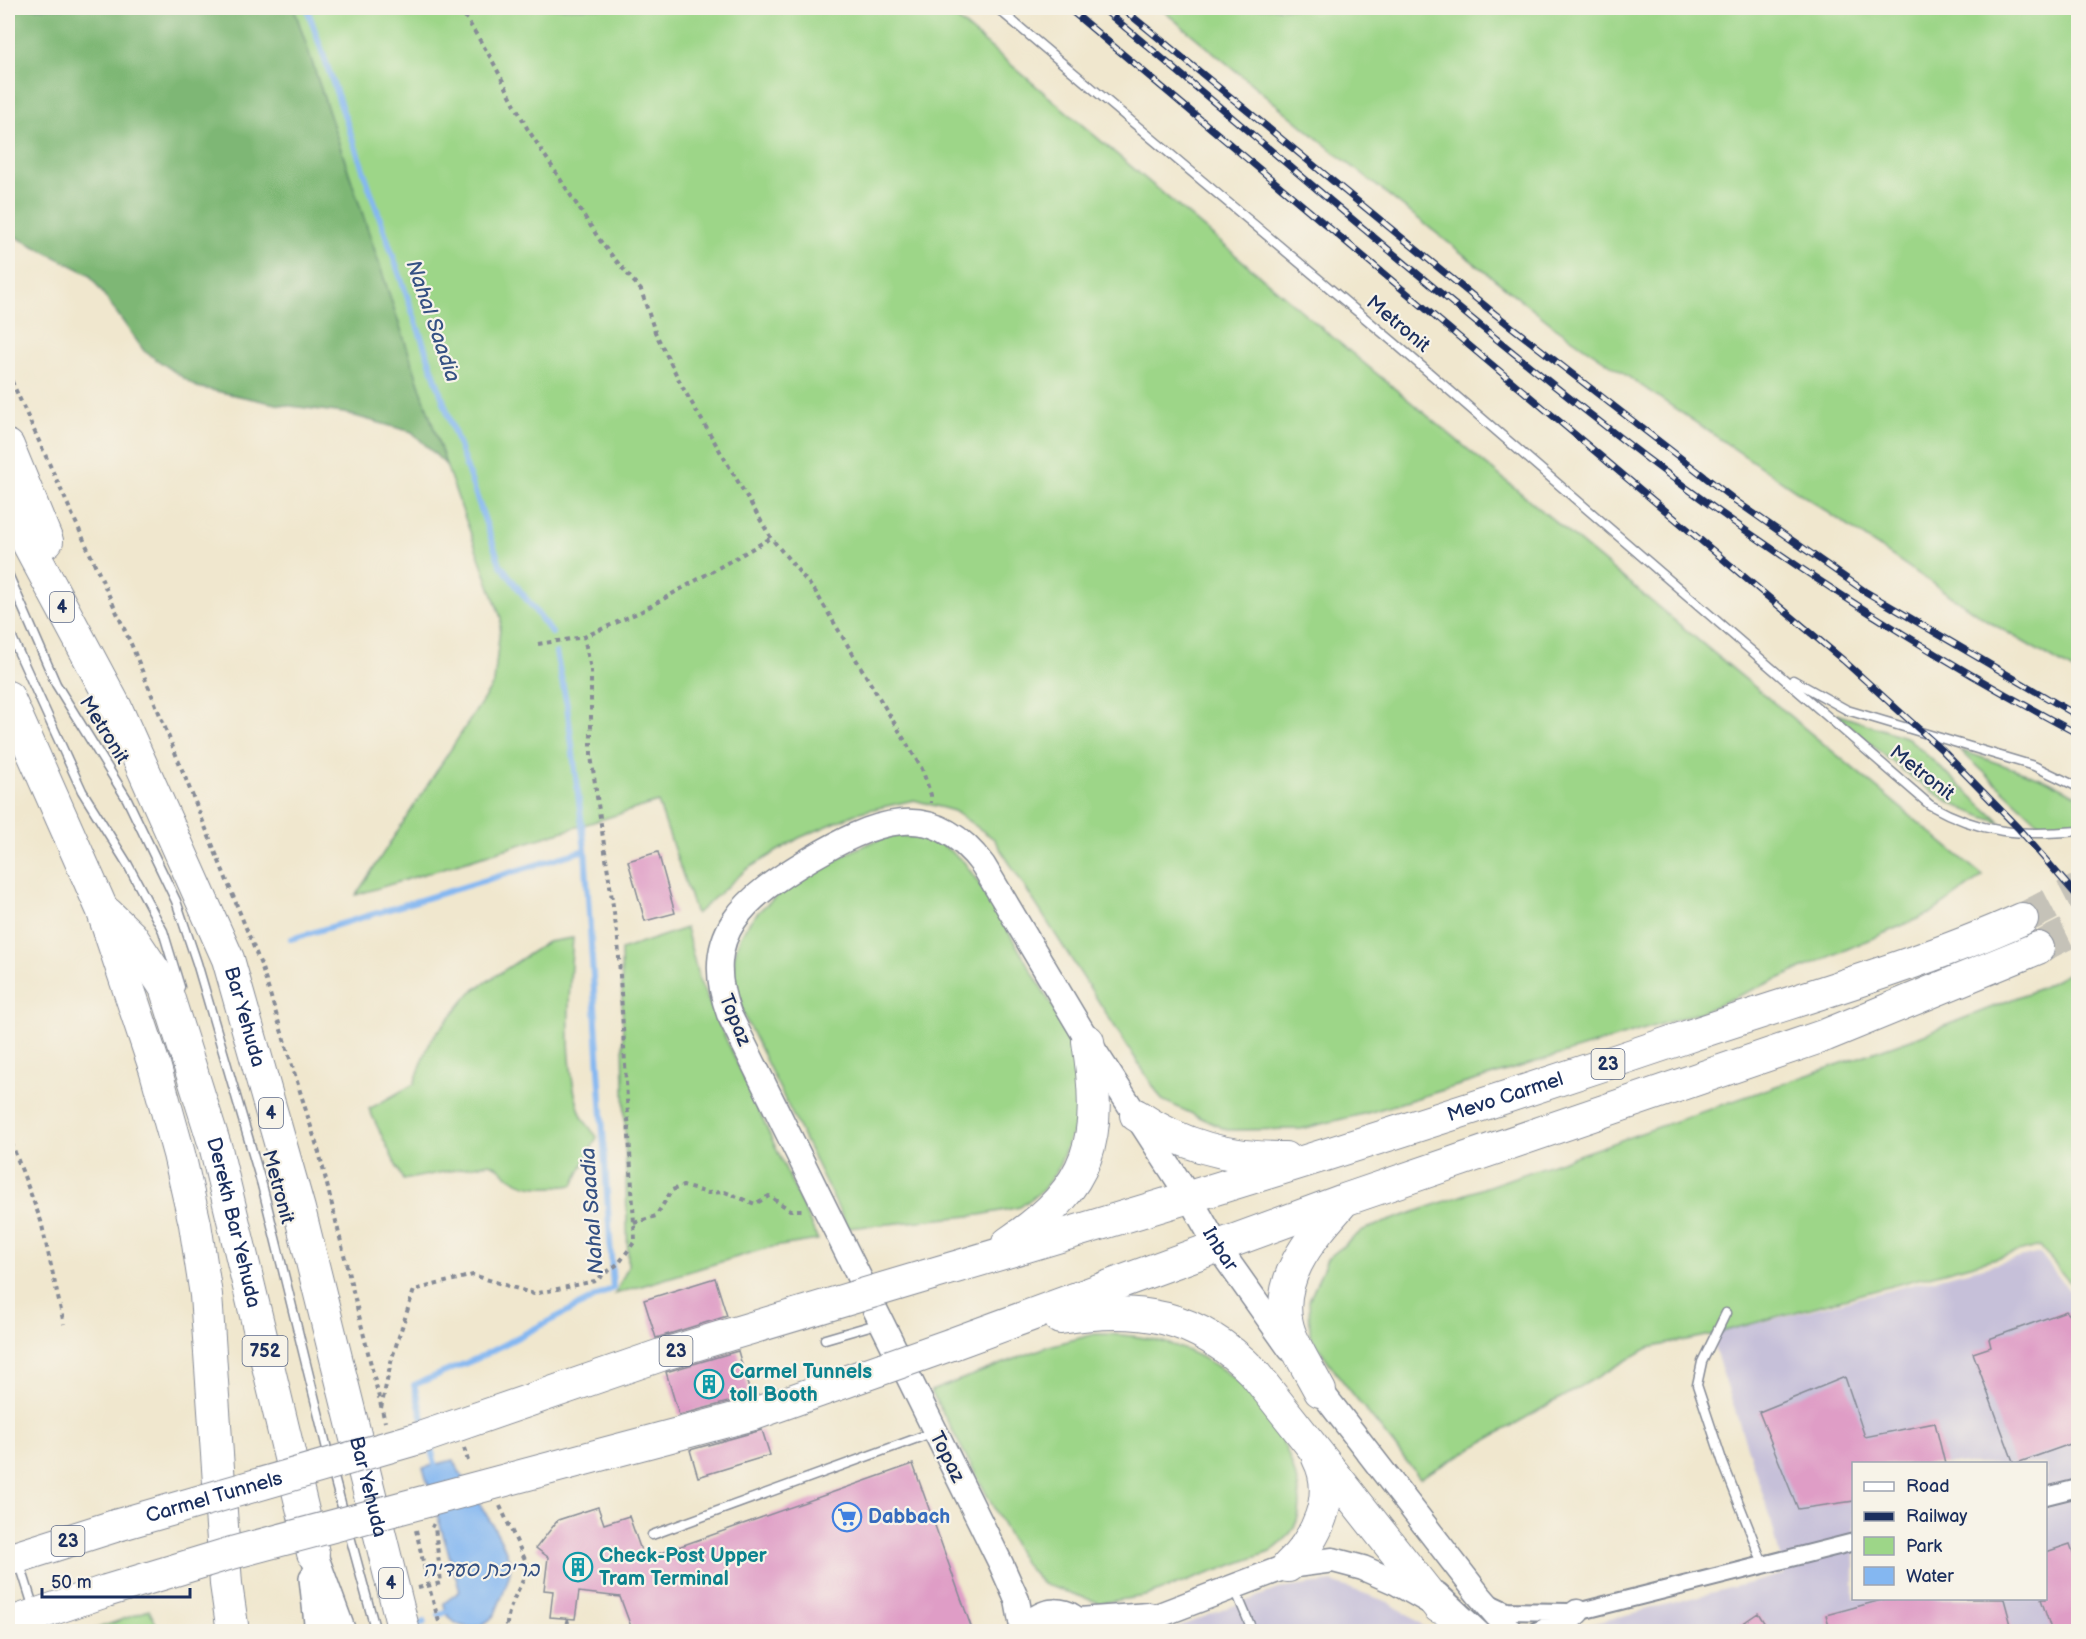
<svg xmlns="http://www.w3.org/2000/svg" width="2086" height="1639" font-family="'Balsamiq Sans','Playpen Sans Hebrew',sans-serif">
	<style>
		.industrial { fill: #c6c0d9; fill-rule: evenodd }
		.green { fill: #9dd688; stroke: #5c8273; stroke-width: 1.5 }
		.forest { fill: #7eb774; stroke: #4c7369; stroke-width: 1.5 }
		.water { fill: #84b7f1; stroke: #5073a8; stroke-width: 1.5 }
		.lines { fill: none; stroke-linecap: round; stroke-linejoin: round }
		.stream { stroke: #84b7f1; stroke-width: 6 }
		.building { fill: #df9dc6 }
		.highway-tunnel { stroke: #c5c2b8; stroke-width: 32; stroke-dasharray: 32 16; stroke-linecap: butt }
		.lane-casing { stroke: #868b96; stroke-width: 11 }
		.street-casing { stroke: #868b96; stroke-width: 20 }
		.secondary-casing { stroke: #868b96; stroke-width: 27 }
		.primary-casing { stroke: #868b96; stroke-width: 30 }
		.highway-casing { stroke: #868b96; stroke-width: 34 }
		.path { stroke: #868b96; stroke-width: 4; stroke-dasharray: 4.5 4.5; stroke-linecap: butt }
		.lane { stroke: #fff; stroke-width: 8 }
		.street { stroke: #fff; stroke-width: 16 }
		.secondary { stroke: #fff; stroke-width: 24 }
		.primary { stroke: #fff; stroke-width: 27 }
		.highway { stroke: #fff; stroke-width: 32 }
		.rail-casing { stroke: #1b2f5e; stroke-width: 7 }
		.rail { stroke: #f7f3e8; stroke-width: 4.5; stroke-dasharray: 14; stroke-linecap: butt }
		.highway-bridge-casing { stroke: #868b96; stroke-width: 34; stroke-linecap: butt }
		.highway-bridge { stroke: #fff; stroke-width: 32 }
		.labels { text-anchor: middle; dominant-baseline: central; stroke-width: 4.5; stroke-linejoin: round; paint-order: stroke }
		.shield { fill: #f7f3e8; stroke: #5d6a87; stroke-width: 1.5 }
		.shield-label { font-size: 18px; font-weight: bold; fill: #1b2f5e }
		.street-label { font-size: 20px; fill: #1b2f5e; stroke: #f7f3e8 }
		.culture-label { font-size: 20px; font-weight: bold; fill: #0d838f; stroke: #f7f3e8; text-anchor: start }
		.shop-label { font-size: 20px; font-weight: bold; fill: #366cbe; stroke: #f7f3e8; text-anchor: start }
		.water-label { font-size: 21px; font-style: italic; fill: #355183; stroke: #f7f3e8 }
	</style>
	<rect width="100%" height="100%" fill="#f7f3e8"/>
	<filter id="ink" filterUnits="userSpaceOnUse"><feTurbulence type="fractalNoise" baseFrequency=".0167" numOctaves="2"/><feDisplacementMap in="SourceGraphic" scale="12" xChannelSelector="R" yChannelSelector="G"/><feConvolveMatrix kernelMatrix="1 2 1 2 8 2 1 2 1" color-interpolation-filters="sRGB"/></filter>
	<filter id="wash" filterUnits="userSpaceOnUse"><feTurbulence type="fractalNoise" baseFrequency=".008" numOctaves="4" result="noise"/><feDisplacementMap in="SourceGraphic" scale="24" xChannelSelector="R" yChannelSelector="G"/><feGaussianBlur stdDeviation="1.35" result="paint"/><feColorMatrix in="noise" values="0 0 0 0 0 0 0 0 0 0 0 0 0 0 0 0 0 1.4 0 .05"/><feComposite in="paint" operator="in"/></filter>
	<g filter="url(#wash)">
		<rect width="100%" height="100%" fill="#f0e7ce"/>
		<path class="industrial" d="M2040 1253 2078 1302V1631L1586 1632 1587 1625 1784 1574 1770 1516 1710 1335ZM1854 1464H2046V1598H1854Z
			M1332 1582 1388 1602 1419 1622 1427 1631 1164 1632 1278 1589Z"/>
		<path class="green" d="M294 8H944L1330 335 1983 876 1931 913 1701 1012 1371 1112 1301 1129 1227 1130 1162 1100 994 839 954 811 914 800 860 812 799 838 747 869 696 914 658 802 356 895 494 683 501 618 446 465Z
			M1160 8H2078V674L1988 621 1555 327 1334 152Z
			M1836 714 1908 738 2001 823C1931 803 1891 760 1836 714Z
			M1960 750 2049 781 2078 796V824L2042 826Z
			M893 835 927 838 941 844 964 862 985 892 1077 1048 1078 1117 1058 1169 1043 1190 1020 1207 980 1215 848 1228 741 1010C715 937 757 906 814 872 840 857 864 843 893 835Z
			M686 928 699 980 818 1240 767 1248 615 1294 628 1267 621 950Z
			M573 938C569 988 563 1067 581 1114 584 1122 592 1130 597 1137L573 1185C553 1187 530 1191 513 1179 504 1174 500 1167 490 1163L403 1180 369 1109 414 1084 430 1041 471 992 547 942Z
			M2078 968V1293L2040 1246 1710 1335 1648 1348 1420 1478 1337 1374 1310 1335 1309 1301 1327 1259 1363 1230 1914 1038 2043 987Z
			M1095 1334C1134 1334 1166 1339 1201 1357 1249 1382 1275 1415 1292 1465 1305 1503 1305 1528 1270 1552L1145 1596 1100 1603 1043 1584 1023 1562 931 1391 1049 1346Z
			M149 1610 160 1631H90Z"/>
		<path class="forest" d="M8 8H294L446 465 412 432 344 413 276 404 197 387 144 351 89 274 8 233Z"/>
		<path class="water" d="M453 1460C465 1486 512 1545 510 1570 508 1585 500 1600 495 1614 479 1635 447 1630 444 1603L460 1591 423 1468Z"/>
		<g class="lines">
			<path class="stream" d="M307 8 500 564 552 633
				M291 939 585 850
				M425 1426 414 1385 476 1359 613 1288 585 850 567 705 556 653
				M430 1444 437 1472
				M439 1615 452 1609
				M418 1625 424 1622"/>
		</g>
		<g id="blocks">
			<path class="building" d="M658 852 675 913 645 921 628 861Z
				M715 1278 727 1316 656 1338 644 1300Z
				M2066 1311 2079 1325V1441L2014 1464 1973 1353 1991 1347 1989 1339Z
				M738 1351 751 1396 679 1415 666 1372Z
				M1845 1377 1865 1437 1935 1423 1945 1464H1854V1501L1798 1509 1759 1412Z
				M762 1430 770 1455 698 1477 690 1450Z
				M913 1464 973 1632H633L620 1597 579 1592 575 1619 550 1617 553 1591 544 1590 548 1557 536 1548 558 1520 598 1507 604 1524 629 1516 644 1559Z
				M2070 1544 2079 1569V1632H2052L2041 1599H2046V1552Z
				M1885 1599H2004L2013 1632H1831L1826 1615Z
				M1758 1613 1770 1632H1730Z"/>
		</g>
	</g>
	<g filter="url(#ink)">
		<use href="#blocks" fill-opacity="0" stroke="#868b96" stroke-width="1.5"/>
		<g class="lines">
			<path class="highway-tunnel" d="M2022 919 2078 890
				M2038 948 2078 928"/>
			<g class="lane-casing">
				<path id="lane" d="M997 8 1397 345 1930 805C1981 834 2021 836 2078 831
					M8 574 56 684 127 799 176 901 197 963 262 1185 329 1457
					M8 629 82 791 128 865 163 931 180 987
					M1793 680 1847 710 2034 766 2078 787
					M1726 1313 1702 1362 1697 1385 1723 1463 1763 1564
					M825 1339 880 1323
					M332 1470 376 1632
					M652 1535 934 1432
					M19 1561 34 1609
					M1234 1587 1253 1632"/>
			</g>
			<g class="street-casing">
				<path id="street" d="M2046 1496 2078 1488
					M1439 1591 1483 1632
					M1490 1603 1507 1611 1570 1612
					M1534 1632 1577 1612 1854 1542"/>
			</g>
			<g class="secondary-casing">
				<g id="secondary">
					<path id="s1" d="M1090 1044 1189 1197 1217 1246 1290 1349"/>
					<path d="M1310 1377 1478 1594 1511 1632"/>
					<path d="M1079 1620 1149 1615"/>
					<path d="M1023 1632 1017 1600 1001 1564 729 1014C699 933 746 897 810 859 871 823 931 795 983 865L1088 1041"/>
					<path d="M1024 1632C1038 1605 1072 1604 1087 1632"/>
					<path d="M1125 1632 1162 1614 1288 1566 1333 1560 1363 1568 1397 1583 1439 1607 1460 1632"/>
					<path d="M1562 1632 1568 1620 1577 1612"/>
				</g>
			</g>
			<g class="primary-casing">
				<path id="primary" d="M313 1553 342 1632
					M313 1578 319 1632"/>
			</g>
			<g class="highway-casing">
				<g id="highway">
					<path d="M8 446 47 541"/>
					<path id="s2" d="M8 506 116 708 228 959 299 1209 404 1632"/>
					<path d="M8 697 102 909 155 1068 179 1154 195 1224 206 1295 226 1584 233 1632"/>
					<path id="s3" d="M107 913 131 936 165 987 216 1149 313 1553"/>
					<path d="M1136 1115C1182 1146 1230 1159 1285 1158"/>
					<path d="M1008 1243C1093 1186 1103 1139 1088 1041"/>
					<path id="s4" d="M932 1274C1185 1200 1436 1122 1686 1037 1797 999 1915 967 2022 919"/>
					<path d="M1060 1318C1138 1305 1197 1314 1254 1373L1439 1607"/>
					<path d="M952 1344 1344 1200 1826 1035 2038 948"/>
					<path d="M1320 1391C1310 1372 1298 1353 1290 1334 1271 1283 1311 1238 1341 1204"/>
					<path d="M8 1560 118 1525"/>
					<path d="M1288 1566C1316 1540 1338 1496 1318 1458"/>
					<path d="M8 1624 106 1591"/>
				</g>
			</g>
			<path class="path" d="M460 8 492 60 527 128 603 245 641 290 655 332 683 388 771 538 815 591 922 769 931 795V803
				M8 373 132 646 261 965 320 1156 385 1422
				M538 644 584 637 642 611 771 538
				M8 1134 41 1221 64 1324
				M634 1223 656 1216 672 1190 683 1186 708 1193 725 1192 755 1204 769 1196 790 1210H804
				M381 1408 392 1358 414 1290 473 1275 534 1294 595 1281 619 1263 635 1241 618 940 591 756V669L584 637
				M464 1448 469 1464
				M500 1506 529 1568C520 1588 505 1609 507 1632
				M416 1530 428 1584 442 1632
				M418 1588 441 1583 435 1527 431 1525
				M567 1619 570 1632"/>
			<use href="#lane" class="lane"/>
			<use href="#street" class="street"/>
			<use href="#secondary" class="secondary"/>
			<use href="#primary" class="primary"/>
			<use href="#highway" class="highway"/>
			<g class="rail-casing">
				<path id="rail" d="M1068 8 1843 660 1942 750 2018 828 2078 897
					M1102 8C1282 158 1459 314 1645 457 1782 561 1927 654 2078 734
					M1122 8 1495 314 1736 501 1866 592 2078 716"/>
			</g>
			<use href="#rail" class="rail"/>
			<g class="highway-bridge-casing">
				<g id="highway-bridge">
					<path id="s5" d="M118 1525 423 1437 661 1355 932 1274"/>
					<path d="M106 1591 228 1554 757 1413 952 1344"/>
				</g>
			</g>
			<use href="#highway-bridge" class="highway-bridge"/>
		</g>
	</g>
	<defs>
		<g id="building-ring" transform="scale(1.5)"><circle r="9.5" fill="#f7f3e8" stroke="#0f9aa8" stroke-width="1.5"/><path d="M-4-6H4V6H1V3H-1V6H-4ZM-2.5-4.3h1.7v1.8h-1.7ZM.8-4.3h1.7v1.8H.8ZM-2.5-1h1.7V.8h-1.7ZM.8-1h1.7V.8H.8Z" fill="#0f9aa8"/></g>
		<g id="supermarket-ring" transform="scale(1.5)"><circle r="9.5" fill="#f7f3e8" stroke="#3f7fe0" stroke-width="1.5"/><path d="M-6-5.5h2.5l.6 2H6L4.5 2H-2.5L-4.4-4H-6ZM-1.5 3.2a1.3 1.3 0 1 0 .1 0ZM3 3.2a1.3 1.3 0 1 0 .1 0Z" fill="#3f7fe0"/></g>
	</defs>
	<g fill-rule="evenodd">
		<use href="#building-ring" x="709" y="1384"/>
		<use href="#supermarket-ring" x="847" y="1517"/>
		<use href="#building-ring" x="578" y="1567"/>
	</g>
	<g class="labels">
		<g class="shield">
			<rect x="50" y="592" width="24" height="30" rx="4.5"/>
			<rect x="1591.5" y="1049" width="33" height="30" rx="4.5"/>
			<rect x="259" y="1098" width="24" height="30" rx="4.5"/>
			<rect x="242.5" y="1336" width="45" height="30" rx="4.5"/>
			<rect x="659.5" y="1336" width="33" height="30" rx="4.5"/>
			<rect x="51.5" y="1526" width="33" height="30" rx="4.5"/>
			<rect x="379" y="1568" width="24" height="30" rx="4.5"/>
		</g>
		<g class="shield-label">
			<text x="62" y="607">4</text>
			<text x="1608" y="1064">23</text>
			<text x="271" y="1113">4</text>
			<text x="265" y="1351">752</text>
			<text x="676" y="1351">23</text>
			<text x="68" y="1541">23</text>
			<text x="391" y="1583">4</text>
		</g>
		<g class="street-label">
			<text transform="translate(1398 324) rotate(40)">Metronit</text>
			<text transform="translate(104 730) rotate(58)">Metronit</text>
			<text transform="translate(1922 773) rotate(38)">Metronit</text>
			<text stroke="none"><textPath href="#s2" startOffset="564">Bar Yehuda</textPath></text>
			<text transform="translate(735 1020) rotate(68)">Topaz</text>
			<text stroke="none"><textPath href="#s4" startOffset="600">Mevo Carmel</textPath></text>
			<text transform="translate(278 1187) rotate(75)">Metronit</text>
			<text stroke="none"><textPath href="#s3" startOffset="340">Derekh Bar Yehuda</textPath></text>
			<text stroke="none"><textPath href="#s1" startOffset="243">Inbar</textPath></text>
			<text transform="translate(947 1457) rotate(63)">Topaz</text>
			<text stroke="none"><textPath href="#s2" startOffset="1050">Bar Yehuda</textPath></text>
			<text stroke="none"><textPath href="#s5" startOffset="100">Carmel Tunnels</textPath></text>
		</g>
		<g class="culture-label">
			<text x="730" y="1372">Carmel Tunnels<tspan x="730" dy="23">toll Booth</tspan></text>
			<text x="599" y="1556">Check-Post Upper<tspan x="599" dy="23">Tram Terminal</tspan></text>
		</g>
		<g class="shop-label">
			<text x="868" y="1517">Dabbach</text>
		</g>
		<g class="water-label">
			<text transform="translate(433 321) rotate(71)">Nahal Saadia</text>
			<text transform="translate(592 1211) rotate(-94)">Nahal Saadia</text>
			<text x="481" y="1569">בריכת סעדיה</text>
		</g>
	</g>
	<rect width="2086" height="1639" fill="none" stroke="#f7f3e8" stroke-width="30"/>
	<rect x="1852" y="1462" width="195" height="138" fill="#f7f3e8" stroke="#9fa5b1" stroke-width="1.5"/>
	<rect x="1864" y="1482" width="30" height="9" fill="#ffffff" stroke="#9fa5b1" stroke-width="1.5"/>
	<text x="1906" y="1492" font-size="18" fill="#1b2f5e">Road</text>
	<rect x="1864" y="1512" width="30" height="9" fill="#1b2f5e" stroke="#9fa5b1" stroke-width="1.5"/>
	<text x="1906" y="1522" font-size="18" fill="#1b2f5e">Railway</text>
	<rect x="1864" y="1537" width="30" height="18" fill="#9dd688" stroke="#9fa5b1" stroke-width="1.5"/>
	<text x="1906" y="1552" font-size="18" fill="#1b2f5e">Park</text>
	<rect x="1864" y="1567" width="30" height="18" fill="#84b7f1" stroke="#9fa5b1" stroke-width="1.5"/>
	<text x="1906" y="1582" font-size="18" fill="#1b2f5e">Water</text>
	<path d="M42 1588v9h148v-9" fill="none" stroke="#1b2f5e" stroke-width="3"/>
	<text x="51" y="1588" font-size="18" fill="#1b2f5e" stroke="#f7f3e8" stroke-width="4.5" paint-order="stroke">50 m</text>
</svg>
